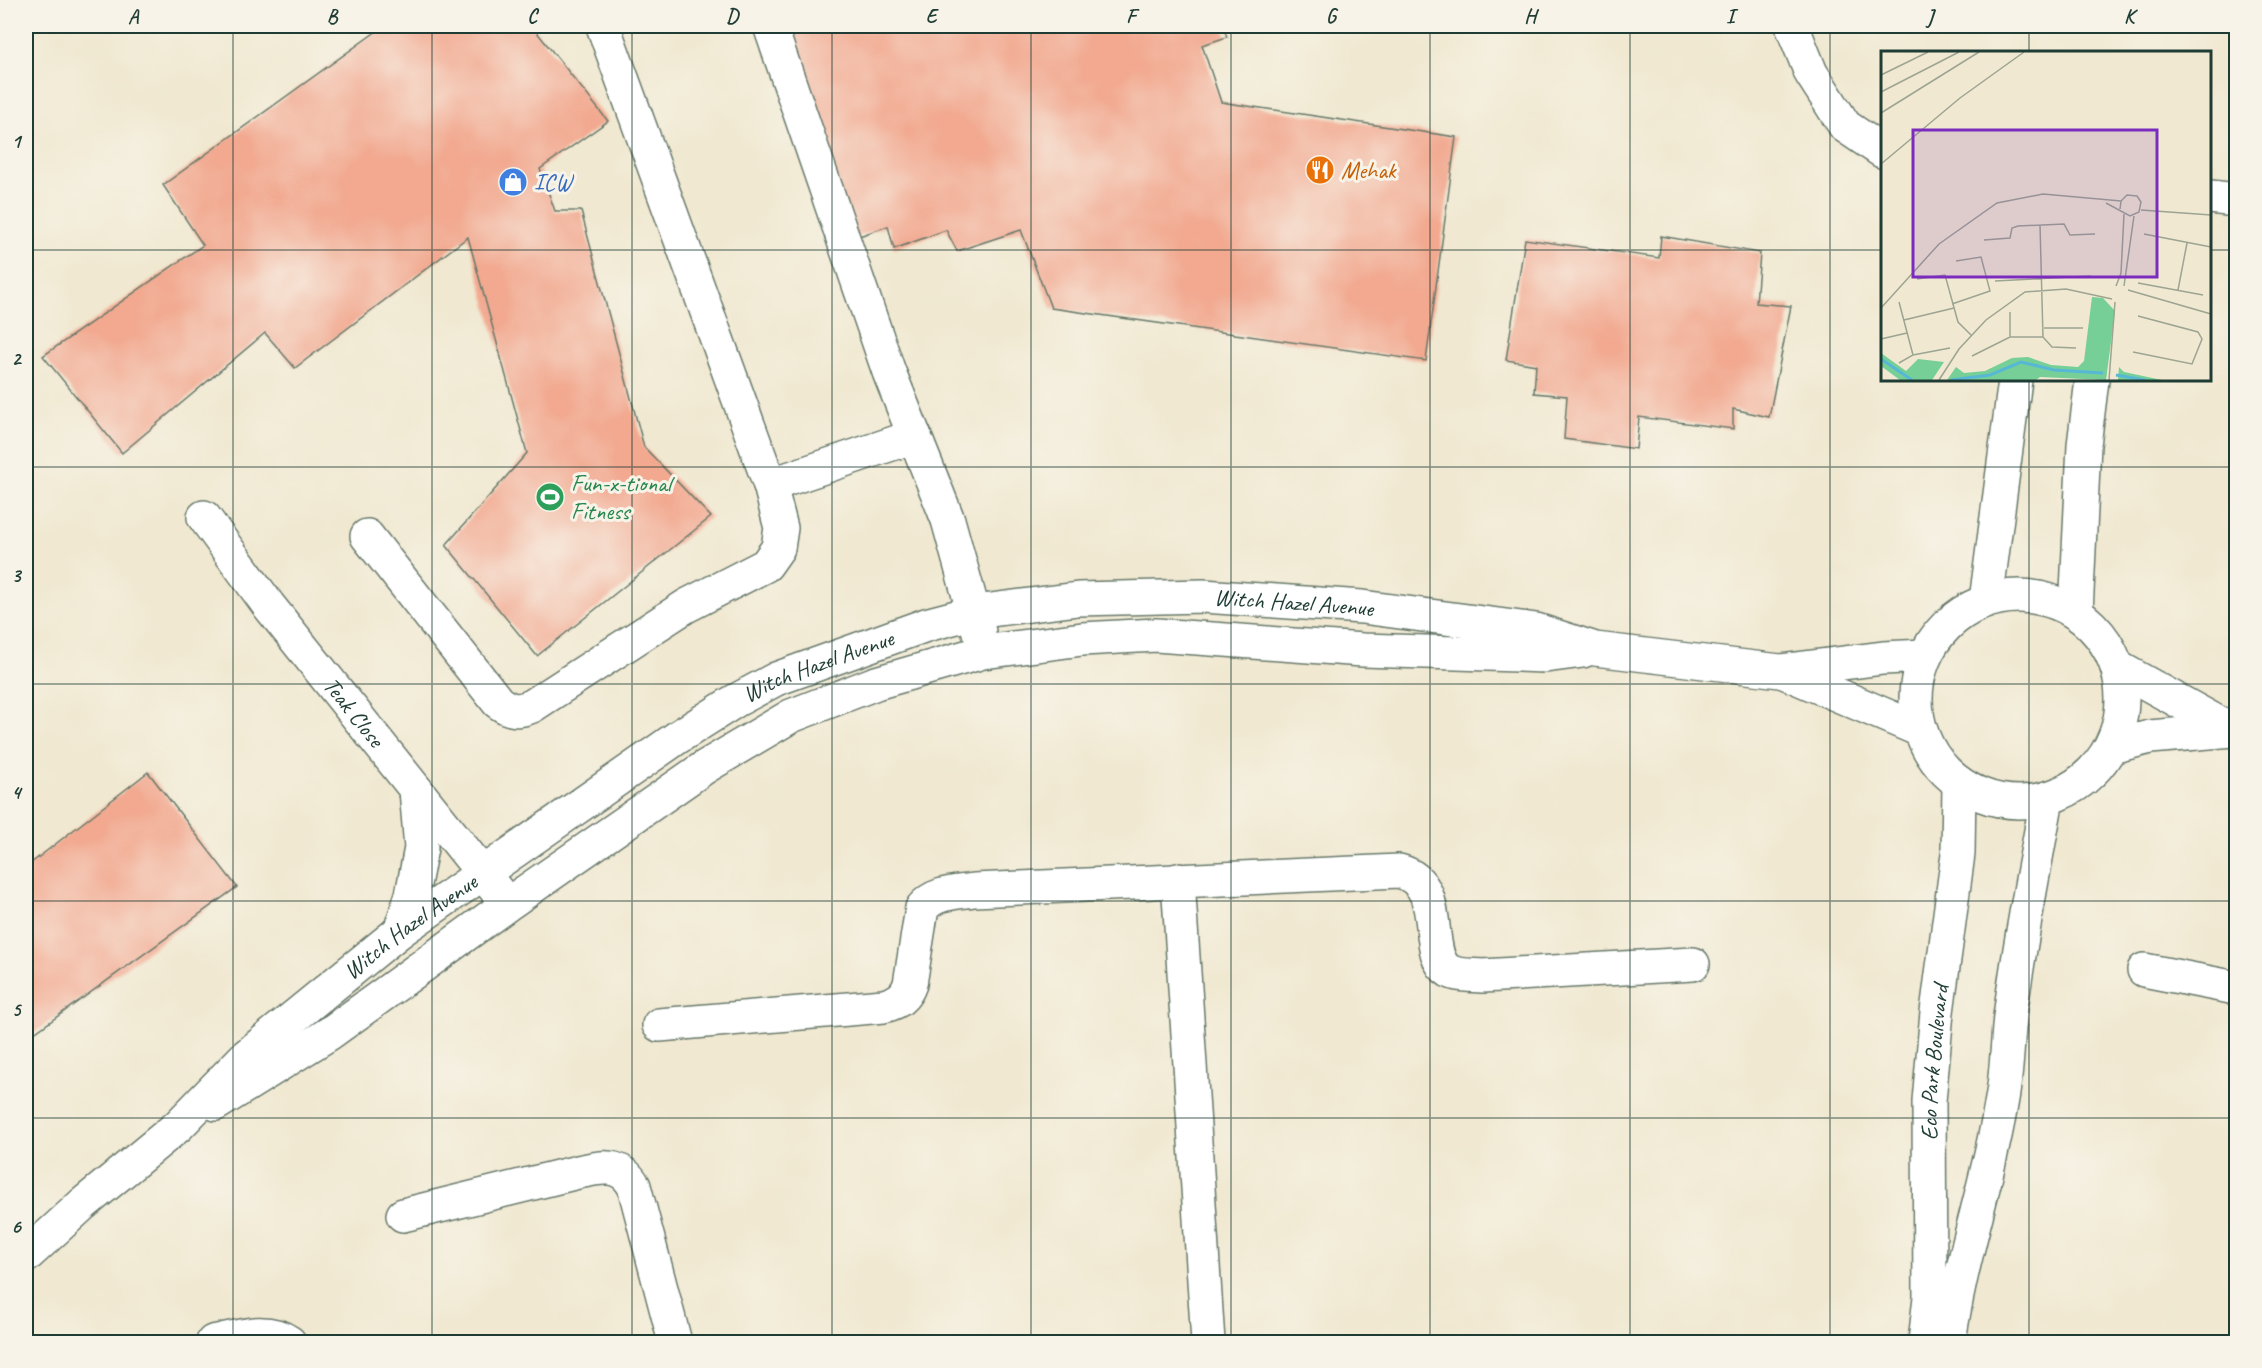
<svg xmlns="http://www.w3.org/2000/svg" width="2262" height="1368" font-family="Caveat,sans-serif">
	<style>
		.building { fill: #f2a990 }
		.lines { fill: none; stroke-linecap: round; stroke-linejoin: round }
		.minor-casing { stroke: #68796b; stroke-width: 36 }
		.minor { stroke: #fff; stroke-width: 33 }
		.rail { stroke: #1f3d34; stroke-width: 4.5 }
		.grid { fill: none; stroke: #1f3d34; stroke-width: 1.5; stroke-opacity: 0.55 }
		.labels { text-anchor: middle; dominant-baseline: central; stroke-width: 6; stroke-linejoin: round; paint-order: stroke }
		.food-label { font-size: 24px; fill: #c56008; stroke: #f7f3e8; text-anchor: start }
		.shop-label { font-size: 24px; fill: #366cbe; stroke: #f7f3e8; text-anchor: start }
		.leisure-label { font-size: 24px; fill: #27864d; stroke: #f7f3e8; text-anchor: start }
		.street-label { font-size: 24px; fill: #1f3d34; stroke: #f7f3e8 }
		.inset-river { fill: none; stroke: #57b8d5; stroke-width: 3 }
		.inset-road { fill: none; stroke: #9ca492; stroke-width: 1.5 }
		.view { fill: #7b2cbf; fill-opacity: 0.15; stroke: #7b2cbf; stroke-width: 3 }
		.inset-edge { fill: none; stroke: #1f3d34; stroke-width: 3 }
		.neatline { fill: none; stroke: #1f3d34; stroke-width: 2 }
		.grid-label { font-size: 20px; text-anchor: middle; font-weight: bold; fill: #1f3d34 }
	</style>
	<rect width="100%" height="100%" fill="#f7f3e8"/>
	<filter id="ink" filterUnits="userSpaceOnUse"><feTurbulence type="fractalNoise" baseFrequency=".0167" numOctaves="2"/><feDisplacementMap in="SourceGraphic" scale="12" xChannelSelector="R" yChannelSelector="G"/><feConvolveMatrix kernelMatrix="1 2 1 2 8 2 1 2 1" color-interpolation-filters="sRGB"/></filter>
	<filter id="wash" filterUnits="userSpaceOnUse"><feTurbulence type="fractalNoise" baseFrequency=".008" numOctaves="4" result="noise"/><feDisplacementMap in="SourceGraphic" scale="24" xChannelSelector="R" yChannelSelector="G"/><feGaussianBlur stdDeviation="1.35" result="paint"/><feColorMatrix in="noise" values="0 0 0 0 0 0 0 0 0 0 0 0 0 0 0 0 0 1.4 0 .05"/><feComposite in="paint" operator="in"/></filter>
	<g filter="url(#wash)">
		<rect width="100%" height="100%" fill="#f0e8d0"/>
		<g id="blocks">
			<path class="building" d="M384 26H532L608 121 540 169 555 211H581L644 447 711 517 537 656 446 545 527 453 468 237 295 368 265 333 122 453 43 356 203 245 163 185Z
				M780 26H1223L1227 37 1202 45 1221 102 1456 137 1426 361 1051 308 1021 230 957 251 946 230 894 249 888 226 848 240Z
				M1661 236 1760 253 1756 303 1791 306 1769 417 1733 409V429L1639 417 1636 449 1564 439 1567 396 1534 393 1536 365 1506 360 1525 239 1659 258Z
				M148 772 237 887 26 1039V867Z"/>
		</g>
	</g>
	<g filter="url(#ink)">
		<use href="#blocks" fill-opacity="0" stroke="#68796b" stroke-width="1.5"/>
		<g class="lines">
			<g class="minor-casing">
				<g id="minor">
					<path d="M770 26 889 372 948 520 979 632"/>
					<path d="M1792 26 1811 73 1845 126 1882 151"/>
					<path d="M2210 197 2236 200"/>
					<path d="M770 485 915 436"/>
					<path id="s1" d="M204 517 269 606 497 891"/>
					<path d="M367 536 498 702C510 711 518 712 532 706L686 606 766 565 778 548 781 528 770 485 603 26"/>
					<circle cx="2019" cy="699" r="103"/>
					<path d="M1986 601 2015 380"/>
					<path d="M2076 613 2084 445 2092 380"/>
					<path d="M2117 667 2231 730"/>
					<path d="M1784 672 1920 730"/>
					<path d="M2111 747 2150 737 2233 730"/>
					<path d="M1178 880 1208 1342"/>
					<path d="M400 931 412 895 421 848 416 790"/>
					<path d="M2144 970 2236 988"/>
					<path d="M659 1025 884 1006C898 1002 905 998 910 984L922 908C935 892 955 893 974 890L1399 871C1449 884 1421 954 1449 971 1458 976 1472 975 1482 976L1693 964"/>
					<path d="M216 1104 330 1033 508 904 705 767 791 716 876 683 983 652 1082 639 1156 635 1363 650 1545 656 1583 651"/>
					<path d="M403 1215 578 1172C601 1167 621 1162 634 1186L675 1342"/>
					<path id="s2" d="M26 1256 83 1204 178 1126 246 1056 400 931 678 737 735 701 776 679 926 625 975 612 1078 599 1203 596 1362 607 1536 630 1595 649 1780 671 1883 658 1925 656"/>
					<path d="M213 1342C238 1337 266 1326 289 1342"/>
					<path id="s3" d="M1925 1342 1930 1297 1929 1101 1937 1012 1958 854 1959 783"/>
					<path d="M1949 1342C1960 1260 1989 1181 2002 1099 2007 1072 2007 1044 2010 1017 2019 944 2034 871 2047 798"/>
				</g>
			</g>
			<use href="#minor" class="minor"/>
			<path class="rail" d="M26 28 29 26"/>
		</g>
	</g>
	<path class="grid" d="M233 26V1342M432 26V1342M632 26V1342M832 26V1342M1031 26V1342M1231 26V1342M1430 26V1342M1630 26V1342M1830 26V1342M2029 26V52M26 250H1882M2210 250H2236M2029 380V1342M26 467H2236M26 684H2236M26 901H2236M26 1118H2236"/>
	<defs>
		<g id="restaurant-disc" transform="scale(1.5)"><circle r="9.5" fill="#e8710a" stroke="#f7f3e8"/><path d="M-5-6h1v4h1v-4h1v4h1v-4h1v5L-1.5 .5V6h-2V.5L-5-1ZM5-6V6H3V1.5H1.5Q1.5-4 5-6Z" fill="#fff"/></g>
		<g id="shop-disc" transform="scale(1.5)"><circle r="9.5" fill="#3f7fe0" stroke="#f7f3e8"/><path d="M-5-2.5h2.3a2.7 3.5 0 0 1 5.4 0H5L5.5 6h-11ZM-1.5-2.5h3a1.5 2.3 0 0 0-3 0Z" fill="#fff"/></g>
		<g id="stadium-disc" transform="scale(1.5)"><circle r="9.5" fill="#2e9e5b" stroke="#f7f3e8"/><path d="M0-5a6.5 5 0 1 0 0 10a6.5 5 0 1 0 0-10ZM-3.5-1.8h7v3.6h-7Z" fill="#fff"/></g>
	</defs>
	<g fill-rule="evenodd">
		<use href="#restaurant-disc" x="1320" y="170"/>
		<use href="#shop-disc" x="513" y="182"/>
		<use href="#stadium-disc" x="550" y="497"/>
	</g>
	<g class="labels">
		<g class="food-label">
			<text x="1341" y="170">Mehak</text>
		</g>
		<g class="shop-label">
			<text x="534" y="182">ICW</text>
		</g>
		<g class="leisure-label">
			<text x="571" y="483">Fun-x-tional<tspan x="571" dy="28">Fitness</tspan></text>
		</g>
		<g class="street-label">
			<text stroke="none"><textPath href="#s2" startOffset="1479">Witch Hazel Avenue</textPath></text>
			<text stroke="none"><textPath href="#s2" startOffset="993">Witch Hazel Avenue</textPath></text>
			<text stroke="none"><textPath href="#s1" startOffset="246">Teak Close</textPath></text>
			<text stroke="none"><textPath href="#s2" startOffset="507">Witch Hazel Avenue</textPath></text>
			<text stroke="none"><textPath href="#s3" startOffset="280">Eco Park Boulevard</textPath></text>
		</g>
	</g>
	<g transform="translate(1881 51)">
		<rect width="330" height="330" fill="#f0e8d0"/>
		<path d="M211 246 222 247 234 260 225 329 159 326 155 329H66L75 316 83 322 104 320 131 307 147 306 170 314 197 316 203 310ZM0 302 25 320 37 308 63 311 51 329H19L0 315ZM238 316 243 321 281 329H237Z" fill="#75cf96"/>
		<path class="inset-river" d="M0 308 31 329M235 324 264 329M70 329 109 324 140 311 173 319 222 322"/>
		<path class="inset-road" d="M0 24 47 1M0 41 78 1M0 62 98 1M0 113 79 47 143 1M225 152 249 165 258 161 260 151 256 145 246 144 240 150 239 158M260 159 330 164M159 174 162 286 171 296 195 297M263 183 330 196M103 189 129 187 131 177 137 175 183 173 189 184 214 183M36 228 64 224 77 271 90 284M114 230 210 225M257 232 322 244M235 235 240 222 243 163M243 235 253 165M247 239 330 263M297 239 306 192M18 251 32 304 18 312M71 253 109 240 100 206 75 210M0 257 58 193 116 152 162 143 240 150M129 261V286M23 269 73 257M163 277H202M0 288 26 282M252 301 311 313 321 288 317 281 257 265M32 304 69 297M91 305 129 286H162M58 329 78 298 105 269 144 241 185 238 231 248M228 329 234 251"/>
		<path class="view" d="M32 79H276V226H32Z"/>
		<rect width="330" height="330" class="inset-edge"/>
	</g>
	<rect width="2262" height="1368" fill="none" stroke="#f7f3e8" stroke-width="66"/>
	<rect x="33" y="33" width="2196" height="1302" class="neatline"/>
	<g class="grid-label">
		<text x="133" y="23">A</text>
		<text x="332" y="23">B</text>
		<text x="532" y="23">C</text>
		<text x="732" y="23">D</text>
		<text x="931" y="23">E</text>
		<text x="1131" y="23">F</text>
		<text x="1331" y="23">G</text>
		<text x="1530" y="23">H</text>
		<text x="1730" y="23">I</text>
		<text x="1930" y="23">J</text>
		<text x="2129" y="23">K</text>
		<text x="16" y="148">1</text>
		<text x="16" y="365">2</text>
		<text x="16" y="582">3</text>
		<text x="16" y="799">4</text>
		<text x="16" y="1016">5</text>
		<text x="16" y="1233">6</text>
	</g>
</svg>
